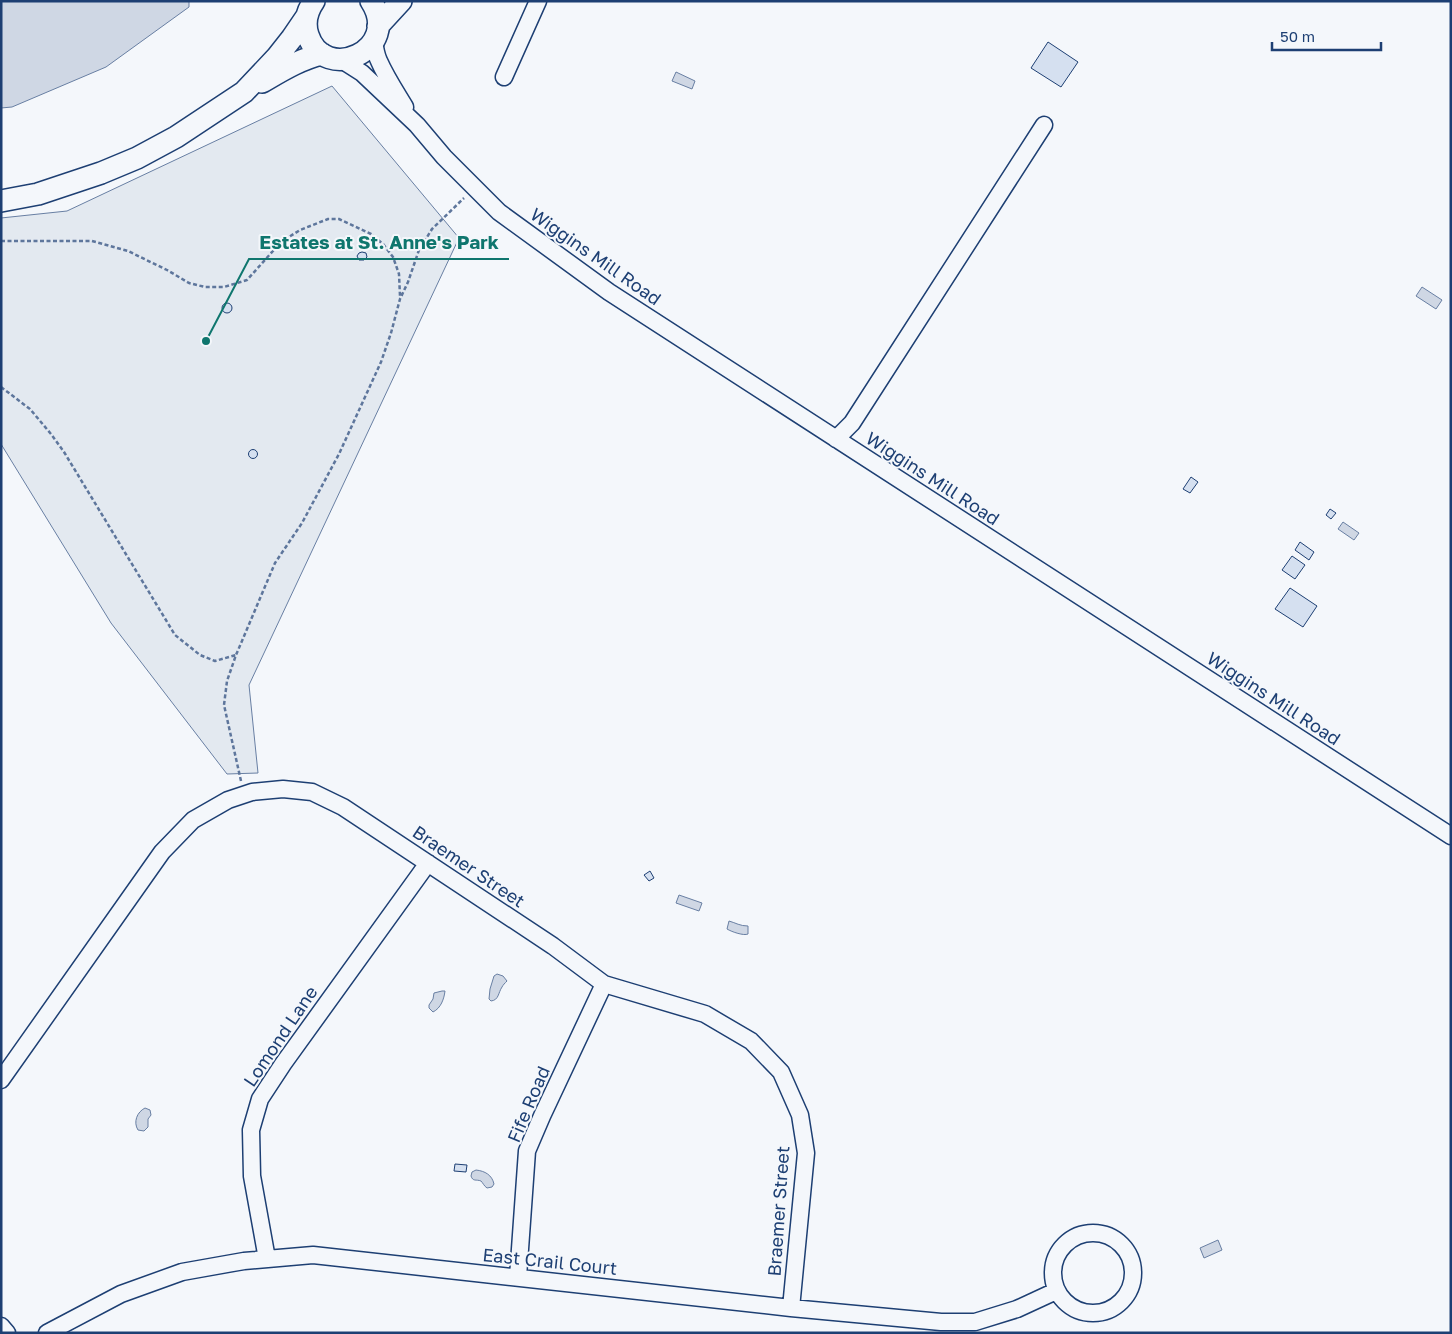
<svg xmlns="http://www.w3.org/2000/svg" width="1452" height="1334" font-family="'Golos Text',sans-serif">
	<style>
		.green { fill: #e3e9f0; stroke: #687fa3 }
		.water { fill: #cfd7e4; stroke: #687fa3 }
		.building { fill: #d5e0f0; stroke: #1d3f73 }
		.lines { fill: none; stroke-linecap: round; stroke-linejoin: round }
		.minor-casing { stroke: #1d3f73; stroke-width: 19 }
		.major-casing { stroke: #1d3f73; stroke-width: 24 }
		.path { stroke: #5e769c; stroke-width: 2.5; stroke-dasharray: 4 2.5; stroke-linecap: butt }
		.minor { stroke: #f4f7fb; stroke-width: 16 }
		.major { stroke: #f4f7fb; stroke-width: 21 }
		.labels { text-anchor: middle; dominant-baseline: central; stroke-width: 4; stroke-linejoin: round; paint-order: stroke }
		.street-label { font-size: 18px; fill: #1d3f73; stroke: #f4f7fb }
		.leader { fill: none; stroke: #0f766e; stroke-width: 2 }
		.callout-dot { fill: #0f766e; stroke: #f4f7fb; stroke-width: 2 }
		.callout-label { font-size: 19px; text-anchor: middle; font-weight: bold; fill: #0f766e; stroke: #f4f7fb; stroke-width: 4; stroke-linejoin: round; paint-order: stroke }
	</style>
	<rect width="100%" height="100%" fill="#f4f7fb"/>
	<path class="green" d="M332 86 459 238 249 685 258 773 227 774 111 623 1 444V218L67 211Z"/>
	<path class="water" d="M1 1H189V7L106 67 12 107 1 108Z
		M676 72 695 81 692 89 672 81Z
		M1422 287 1442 300 1436 309 1416 296Z
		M1343 522 1359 533 1354 540 1338 529Z
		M679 895 702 903 699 911 676 903Z
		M729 921C736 923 740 926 748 926V934C744 936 732 932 727 929Z
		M497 974 503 976 507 981C505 983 503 985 502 987 498 993 499 1000 491 1001L489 999 490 989 494 976Z
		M442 991H445C444 999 441 1008 433 1012L429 1008V1005L433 999 434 993Z
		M145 1108 150 1110 151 1115 148 1119V1127L144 1131 138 1130C133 1122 137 1112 145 1108Z
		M476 1170C485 1171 492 1175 494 1184L492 1187 487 1188C484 1186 483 1183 481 1181 476 1179 473 1182 471 1176L472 1172Z
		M1218 1240 1222 1250 1204 1258 1200 1248Z"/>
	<path class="building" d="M1048 42 1078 62 1061 87 1031 68Z
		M362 252 366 253 367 257 364 260H359L357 256 359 253Z
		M222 308a5 5 0 1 1 10 0a5 5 0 1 1-10 0Z
		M248.5 454a4.5 4.5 0 1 1 9 0a4.5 4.5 0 1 1-9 0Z
		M1191 477 1198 482 1190 493 1183 489Z
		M1330 509 1336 513 1331 519 1326 515Z
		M1300 542 1314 552 1309 560 1295 550Z
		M1292 556 1305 565 1295 579 1282 570Z
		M1290 588 1317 606 1303 627 1275 609Z
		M650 871 654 878 649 881 644 875Z
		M455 1164 467 1165 466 1172 454 1171Z"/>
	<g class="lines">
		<g class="minor-casing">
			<path id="minor" d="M374 41C375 48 376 55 379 61 386 77 396 92 405 107
				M340 59 362 73 417 125 444 157 499 212 609 292 1451 836
				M504 77 538 1
				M836 439 852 423 1044 125
				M1 1080 162 852 193 820 228 800 252 792 283 789 312 792 343 807 553 946 604 984 705 1014 751 1041 781 1072 800 1115 806 1153 791 1308
				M1053 1273a40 40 0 1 1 80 0a40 40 0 1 1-80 0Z
				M267 1259 252 1176 251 1130 260 1099 283 1064 428 863
				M518 1277 527 1151 542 1116 604 984
				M1 1326 7 1333
				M47 1333 121 1294 182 1272 244 1261 313 1255 791 1308 941 1322H975L1017 1309 1056 1291"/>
		</g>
		<g class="major-casing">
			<path id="major" d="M314 1C307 11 304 23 308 35 324 85 403 50 371 1
				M378 26 401 1
				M262 82C281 71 300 59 322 54
				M1 201 38 194 101 173 137 158 176 137 244 92 277 57 292 38 307 16"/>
		</g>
		<path class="path" d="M1 241H92L128 251 167 270 189 283 205 287H224L247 280 281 242 300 230 328 219H339L371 234 383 244 393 257 399 274 400 296
			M1 387 30 409 51 434 64 452 175 635 200 655 215 661 236 655
			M241 781 224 705 227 681 236 655 275 563 302 523 339 454 381 362 391 333 400 299 408 282 419 250 432 229 464 198"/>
		<use href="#minor" class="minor"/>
		<use href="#major" class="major"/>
	</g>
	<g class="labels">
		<g class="street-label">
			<text transform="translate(596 256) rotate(35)">Wiggins Mill Road</text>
			<text transform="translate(933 478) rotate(33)">Wiggins Mill Road</text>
			<text transform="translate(1274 698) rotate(33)">Wiggins Mill Road</text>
			<text transform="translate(469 866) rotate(34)">Braemer Street</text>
			<text transform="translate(280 1036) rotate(-56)">Lomond Lane</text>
			<text transform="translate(528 1104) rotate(-67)">Fife Road</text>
			<text transform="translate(778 1211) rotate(-86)">Braemer Street</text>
			<text transform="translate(550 1261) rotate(6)">East Crail Court</text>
		</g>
	</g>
	<path class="leader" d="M206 341L249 259H509"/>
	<circle class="callout-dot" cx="206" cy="341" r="5"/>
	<g class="callout-label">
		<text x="379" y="249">Estates at St. Anne's Park</text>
	</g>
	<rect width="1452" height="1334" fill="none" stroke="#1d3f73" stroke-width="5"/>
	<path d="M1272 42v8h109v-8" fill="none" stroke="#1d3f73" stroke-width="2.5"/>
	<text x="1280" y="42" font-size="15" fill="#1d3f73" stroke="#f4f7fb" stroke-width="4" paint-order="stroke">50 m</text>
</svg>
